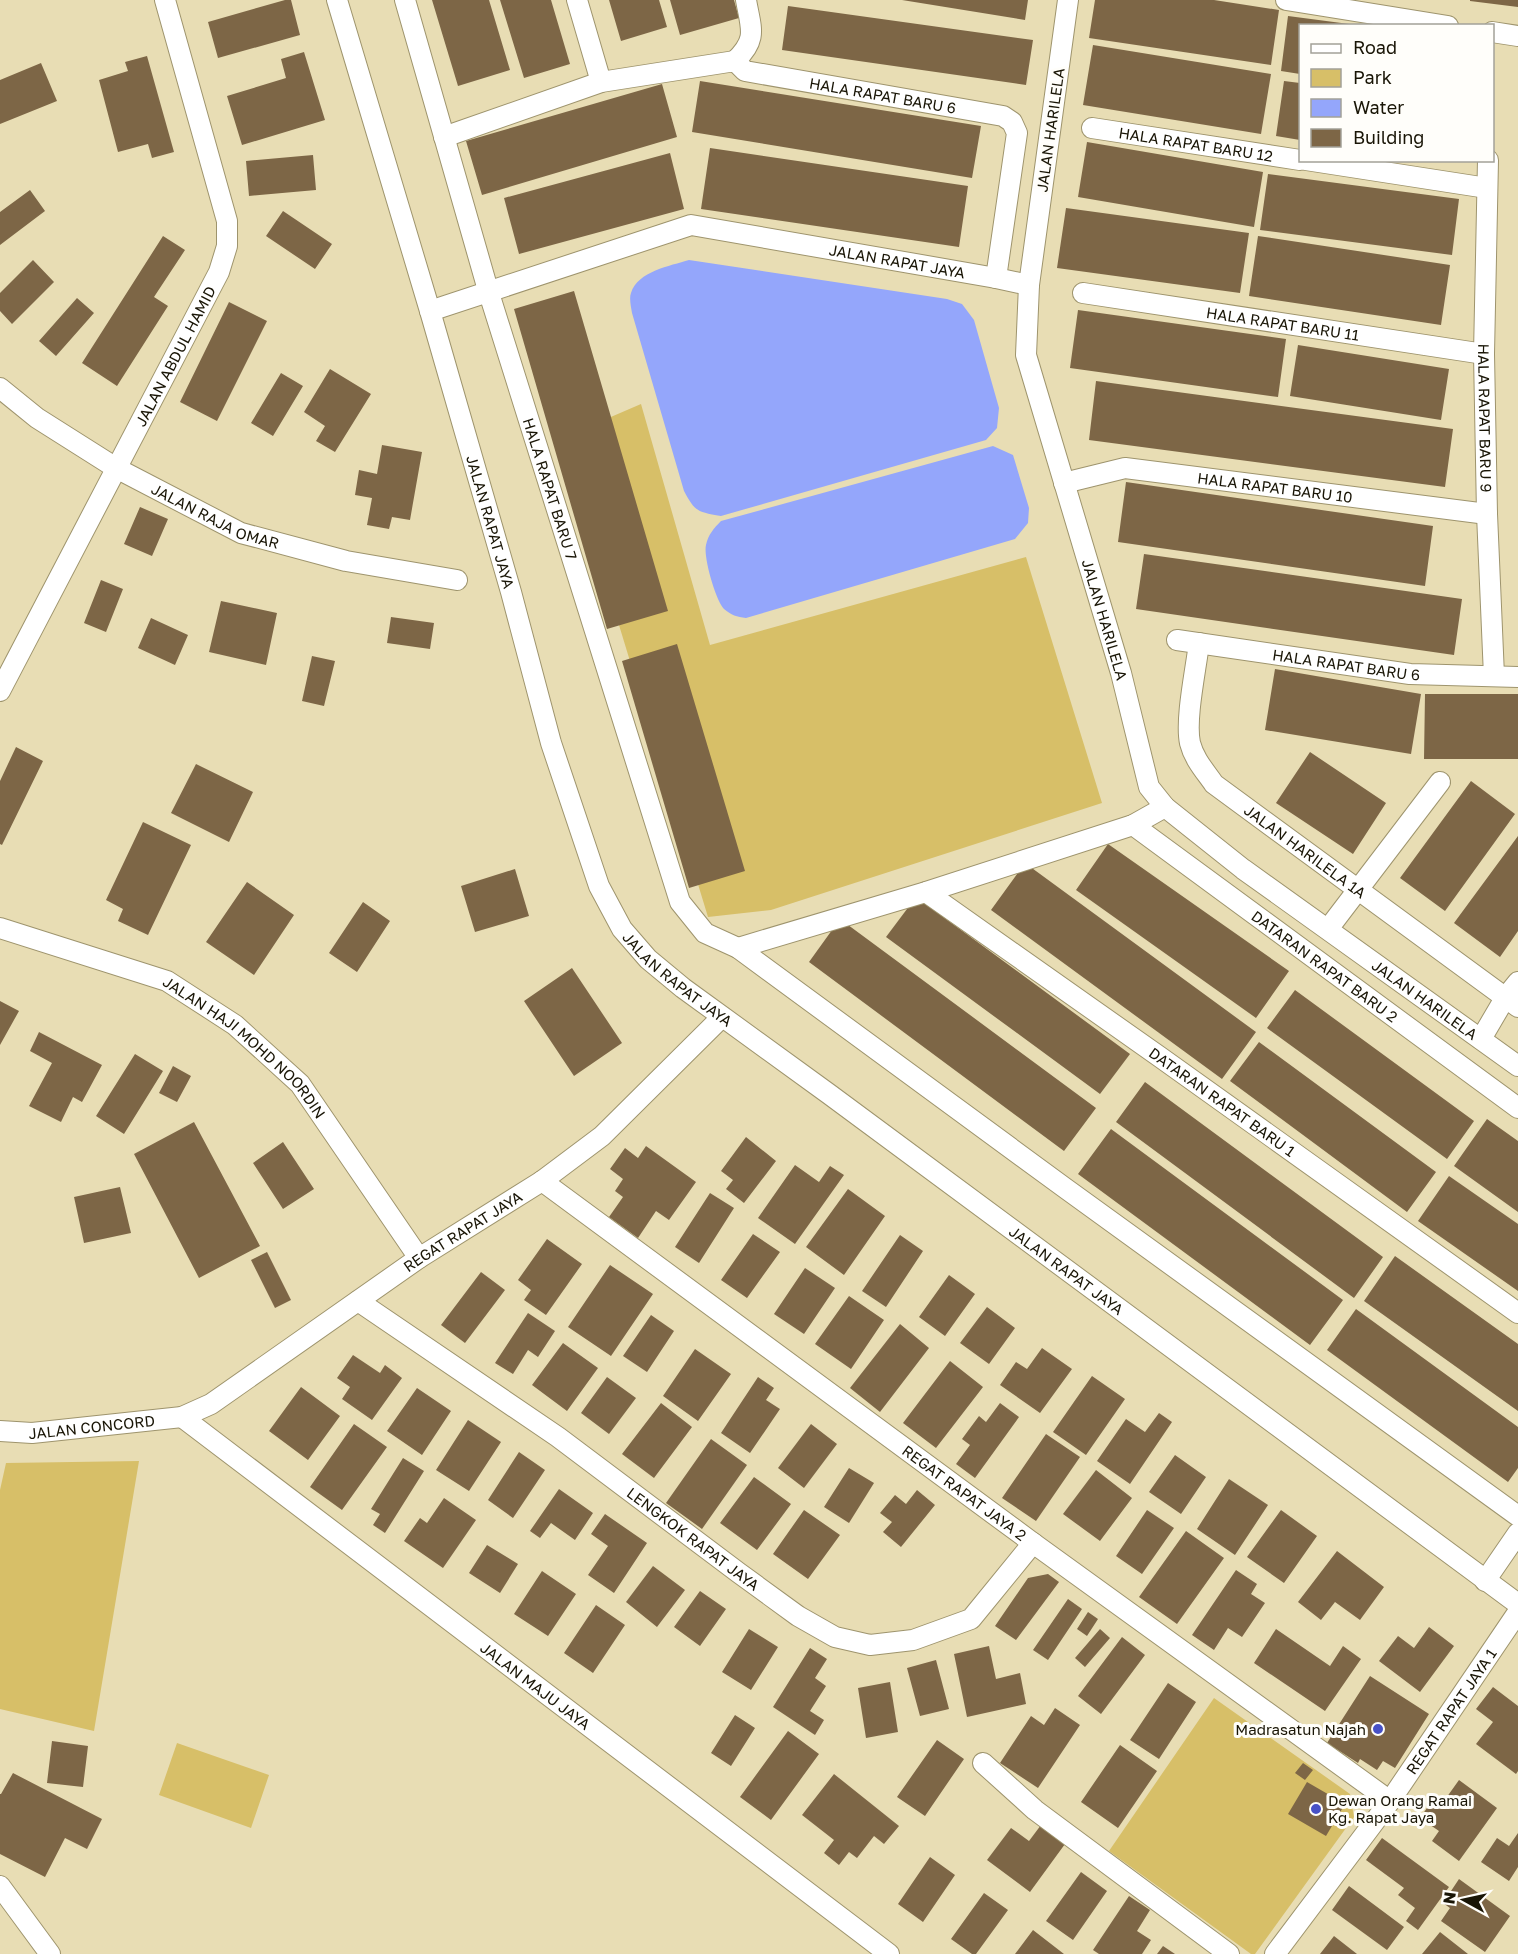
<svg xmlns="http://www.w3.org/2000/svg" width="1518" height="1954" font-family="'Golos Text',sans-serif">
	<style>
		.green { fill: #d7bf68 }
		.water { fill: #94a6fb }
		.building { fill: #7d6646 }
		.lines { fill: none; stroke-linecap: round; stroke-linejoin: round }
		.minor-casing { stroke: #9e946d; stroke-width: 22 }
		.minor { stroke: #fff; stroke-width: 20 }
		.poi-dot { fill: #4751c6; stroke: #fffefa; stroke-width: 2 }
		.labels { text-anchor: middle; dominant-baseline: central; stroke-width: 6; stroke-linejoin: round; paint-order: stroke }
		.street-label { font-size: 15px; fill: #191506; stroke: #fffefa }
		.poi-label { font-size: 15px; fill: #191506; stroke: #fffefa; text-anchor: end }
	</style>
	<rect width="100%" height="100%" fill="#e8ddb4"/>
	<path class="green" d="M641 404 710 645 1026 557 1102 803 771 910 708 917 562 438Z
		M139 1461 94 1731 0 1709V1490L6 1463Z
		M1214 1698 1350 1794 1354 1817 1255 1954H1251L1109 1851Z
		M177 1743 269 1775 251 1828 159 1795Z"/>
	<path class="water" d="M689 260 947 299 962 304 974 320 999 408 997 428 986 440 721 516C698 512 695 512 684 491L632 313C631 307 629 298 631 293 638 271 670 266 689 260Z
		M993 446 1013 455 1029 508 1028 523 1015 539 746 618C737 617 731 615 724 609 716 601 703 557 706 545 708 535 714 528 721 521Z"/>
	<path class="building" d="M285 0H291L300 35 218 58 208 22Z
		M432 0H489L510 70 458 86Z
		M500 0H551L570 64 524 78Z
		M609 0H659L667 27 621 41Z
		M670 0H734L739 18 680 35Z
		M902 0H1028L1025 20Z
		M1095 0H1214L1279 10 1271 65 1089 38Z
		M1470 0H1518V7L1470 1Z
		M788 6 1033 40 1026 85 782 50Z
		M1288 16 1349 24V26H1300V74L1281 71Z
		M1093 45 1271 74 1261 134 1083 105Z
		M304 52 325 120 242 145 227 96 286 78 281 59Z
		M147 56 174 152 152 158 148 144 118 152 99 80 128 71 125 62Z
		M41 63 57 101 0 124V80Z
		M700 81 981 126 972 178 692 132Z
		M1284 81 1300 83V140L1276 136Z
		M662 84 677 137 482 195 466 141Z
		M1087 142 1263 172 1254 227 1078 197Z
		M710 148 968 186 959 247 701 209Z
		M670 153 684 209 519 254 504 198Z
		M313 155 316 190 249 196 246 161Z
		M1268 174 1459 199 1452 255 1260 230Z
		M30 190 45 211 0 245V212Z
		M1066 208 1249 233 1240 293 1057 268Z
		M283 211 332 244 315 269 266 236Z
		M163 236 185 250 154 297 168 306 117 386 82 363Z
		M1258 236 1450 265 1441 325 1249 296Z
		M33 260 54 282 12 324 0 311V293Z
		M574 291 668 611 607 629 514 309Z
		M77 298 94 313 56 356 39 341Z
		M229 302 267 321 217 421 180 402Z
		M1078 310 1286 339 1278 397 1070 368Z
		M1298 345 1449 369 1441 420 1290 396Z
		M330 369 371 394 335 452 316 441 325 426 304 412Z
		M281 373 303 386 273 436 251 423Z
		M1096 381 1453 429 1445 487 1089 440Z
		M382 445 422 452 410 520 392 517 389 529 367 525 372 498 355 495 359 470 377 474Z
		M1126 482 1433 526 1425 586 1118 542Z
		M140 507 168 519 152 556 124 544Z
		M1144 554 1462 599 1454 655 1136 609Z
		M101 580 123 589 106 632 84 623Z
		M221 601 277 613 266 665 209 652Z
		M391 617 434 623 430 649 387 643Z
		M151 618 188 635 175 665 138 648Z
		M677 644 745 871 689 888 622 661Z
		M312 656 335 661 324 706 302 701Z
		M1275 669 1421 694 1411 754 1265 730Z
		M1425 694H1518V759H1424Z
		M16 747 43 761 2 845 0 844V781Z
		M1310 752 1386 803 1353 854 1276 803Z
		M196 764 253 792 229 842 171 813Z
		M1471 781 1515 814 1445 911 1400 878Z
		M143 822 191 845 148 935 118 921 123 909 106 900Z
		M1518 836V931L1500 957 1454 923Z
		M1108 844 1289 971 1256 1018 1076 890Z
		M1025 863 1256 1032 1222 1079 991 910Z
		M515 869 529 916 475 932 461 886Z
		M247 882 294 915 254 975 206 942Z
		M916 897 1130 1054 1100 1094 886 937Z
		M363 902 390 921 357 972 329 953Z
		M840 919 1096 1108 1064 1151 809 962Z
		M572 968 622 1043 574 1076 524 1001Z
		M1295 990 1474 1121 1447 1159 1267 1028Z
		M0 1001 19 1011 0 1045Z
		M39 1032 102 1065 82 1102 73 1097 61 1122 29 1106 52 1063 30 1051Z
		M1259 1042 1436 1172 1407 1212 1230 1081Z
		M135 1054 163 1071 124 1134 96 1116Z
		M173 1066 191 1076 177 1102 159 1093Z
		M1145 1082 1383 1257 1354 1298 1116 1122Z
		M1487 1119 1518 1141V1212L1454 1166Z
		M194 1122 260 1246 199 1278 134 1154Z
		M1111 1129 1343 1300 1310 1345 1078 1174Z
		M746 1137 776 1161 744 1203 726 1189 733 1180 721 1171Z
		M283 1142 314 1189 283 1209 253 1163Z
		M646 1146 696 1182 669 1220 656 1211 638 1238 609 1217 623 1197 615 1191 623 1179 610 1169 625 1148 638 1158Z
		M795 1165 819 1182 830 1166 844 1175 795 1244 758 1218Z
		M1449 1176 1518 1224V1291L1418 1221Z
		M120 1187 131 1233 84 1243 74 1197Z
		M848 1189 885 1216 844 1275 806 1247Z
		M710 1193 734 1208 699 1263 675 1247Z
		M753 1234 780 1252 747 1298 721 1280Z
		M900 1235 923 1251 886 1307 862 1291Z
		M547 1239 582 1264 546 1315 524 1300 531 1290 518 1280Z
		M267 1252 291 1300 275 1308 251 1260Z
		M1395 1256 1518 1344V1411L1364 1301Z
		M610 1265 653 1294 611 1356 568 1327Z
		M805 1268 835 1288 804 1334 774 1314Z
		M481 1272 505 1290 465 1343 441 1325Z
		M949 1275 975 1294 945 1336 919 1317Z
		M849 1296 884 1320 851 1369 815 1344Z
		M987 1307 1015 1328 989 1364 960 1343Z
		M1356 1309 1518 1427V1468L1508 1482 1327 1350Z
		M528 1313 555 1331 538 1357 528 1350 513 1374 495 1363Z
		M651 1315 674 1331 647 1372 623 1356Z
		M900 1324 929 1348 880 1412 850 1388Z
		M563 1343 598 1368 567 1411 532 1385Z
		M1042 1348 1072 1369 1040 1413 1000 1385 1016 1362 1027 1369Z
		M695 1349 731 1374 698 1421 663 1396Z
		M353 1355 380 1373 385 1365 402 1378 372 1420 342 1399 350 1387 337 1378Z
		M950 1361 983 1387 936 1448 903 1423Z
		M1092 1376 1125 1399 1086 1455 1053 1432Z
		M607 1377 636 1398 609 1434 581 1413Z
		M758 1377 774 1388 766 1400 780 1409 750 1453 721 1433Z
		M301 1387 340 1416 308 1460 269 1431Z
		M417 1388 451 1411 422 1455 387 1431Z
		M661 1403 692 1427 654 1478 622 1454Z
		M1000 1403 1019 1417 975 1478 956 1464 970 1445 962 1439 979 1416 986 1422Z
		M1159 1413 1172 1422 1130 1484 1097 1461 1126 1419 1145 1432Z
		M468 1420 501 1442 469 1491 436 1470Z
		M354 1424 387 1447 342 1510 310 1487Z
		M811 1424 837 1444 804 1488 778 1468Z
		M1046 1434 1080 1457 1036 1521 1002 1498Z
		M711 1439 747 1465 702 1529 666 1503Z
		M519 1452 545 1470 513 1518 488 1500Z
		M1175 1455 1206 1477 1181 1514 1149 1492Z
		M403 1458 424 1471 385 1533 373 1525 380 1514 371 1509Z
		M849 1468 874 1483 849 1523 824 1507Z
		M1096 1470 1132 1498 1100 1541 1063 1514Z
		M754 1477 791 1504 757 1550 720 1523Z
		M1229 1479 1268 1505 1235 1555 1197 1529Z
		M559 1489 593 1513 575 1540 551 1523 540 1538 530 1531Z
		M917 1490 935 1505 901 1547 883 1532 892 1522 880 1513 895 1495 906 1504Z
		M444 1498 476 1520 443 1568 404 1541 420 1518 427 1523Z
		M804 1510 840 1535 808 1579 773 1554Z
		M1147 1510 1174 1528 1142 1574 1116 1556Z
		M1281 1510 1317 1536 1284 1583 1247 1557Z
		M605 1514 647 1543 614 1593 588 1575 608 1546 591 1534Z
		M1186 1531 1224 1558 1177 1624 1139 1597Z
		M487 1545 518 1564 500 1593 469 1573Z
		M1337 1551 1384 1587 1360 1620 1335 1602 1321 1620 1298 1602Z
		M653 1566 685 1590 657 1627 626 1602Z
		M1236 1570 1257 1584 1251 1594 1265 1603 1242 1637 1228 1628 1214 1650 1192 1635Z
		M542 1571 576 1594 548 1636 514 1614Z
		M1048 1574 1059 1582 1016 1640 995 1626 1028 1578Z
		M700 1591 726 1609 700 1646 674 1627Z
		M1068 1599 1082 1609 1048 1660 1033 1650Z
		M596 1605 625 1625 593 1673 564 1653Z
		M1088 1612 1098 1619 1087 1636 1077 1629Z
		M1429 1627 1454 1646 1420 1692 1379 1661 1398 1636 1414 1648Z
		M749 1629 778 1647 751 1690 722 1672Z
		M1100 1629 1110 1638 1085 1667 1075 1658Z
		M1276 1629 1330 1666 1343 1646 1361 1659 1325 1711 1254 1663Z
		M1122 1637 1145 1655 1101 1714 1078 1696Z
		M989 1646 996 1679 1020 1673 1026 1704 967 1717 954 1654Z
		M810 1648 827 1659 815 1678 826 1686 810 1711 824 1720 815 1735 773 1707Z
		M936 1660 949 1709 920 1716 907 1668Z
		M1370 1676 1429 1714 1395 1768 1383 1761 1377 1770 1360 1759 1358 1763 1327 1743Z
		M890 1682 898 1732 866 1738 858 1688Z
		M1168 1683 1196 1702 1159 1759 1130 1740Z
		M1493 1687 1518 1706V1771L1516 1774 1476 1744 1493 1722 1476 1709Z
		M1055 1708 1080 1725 1038 1788 1000 1763 1031 1716 1044 1725Z
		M735 1715 755 1728 731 1766 711 1753Z
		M788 1731 819 1754 771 1820 740 1797Z
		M937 1740 964 1759 925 1816 897 1797Z
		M52 1741 88 1746 83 1787 47 1783Z
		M1120 1745 1157 1771 1118 1828 1081 1802Z
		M1303 1763 1313 1770 1305 1780 1295 1773Z
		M13 1773 102 1819 87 1849 65 1838 45 1877 0 1854V1794H1Z
		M834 1774 899 1826 884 1844 874 1836 857 1858 849 1852 839 1865 824 1853 834 1840 802 1815Z
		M1459 1780 1497 1808 1459 1861 1432 1841 1439 1831 1420 1818 1436 1795 1444 1801Z
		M1307 1782 1345 1804 1326 1836 1288 1814Z
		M1041 1825 1065 1844 1030 1892 987 1860 1011 1828 1029 1841Z
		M1518 1833V1867L1509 1881 1481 1862 1497 1838 1509 1846Z
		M1382 1838 1449 1887 1418 1930 1406 1921 1415 1908 1398 1895 1404 1888 1366 1860Z
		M930 1857 955 1875 923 1922 898 1904Z
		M1081 1872 1107 1891 1073 1940 1046 1921Z
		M1459 1879 1510 1916 1485 1952 1441 1921 1450 1908 1443 1903Z
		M1349 1886 1404 1927 1387 1950 1332 1910Z
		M984 1893 1008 1910 976 1954H972L951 1939Z
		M1129 1896 1150 1910 1137 1931 1151 1940 1142 1954H1099L1093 1950Z
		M1033 1930 1064 1954H1015Z
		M1440 1932 1468 1954H1422Z
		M1334 1936 1357 1954H1320Z
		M1163 1946 1175 1954H1157Z"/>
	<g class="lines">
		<g class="minor-casing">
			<g id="minor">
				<path id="s1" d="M337 0 430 311 511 592 551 743 599 886 622 929 648 959 683 988 829 1094 1518 1604"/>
				<path id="s2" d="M405 0 488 290 680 902 705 933 738 948 1065 1188 1518 1516"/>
				<path d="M577 0 601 82"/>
				<path id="s3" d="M1068 0 1029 285 1026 355 1121 673 1149 787 1165 807 1243 869 1518 1066"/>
				<path d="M1286 0 1448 26"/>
				<path d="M1492 32 1518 36"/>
				<path d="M735 61C758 39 751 29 746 0"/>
				<path id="s4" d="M1092 128 1300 160"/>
				<path id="s5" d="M444 137 601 82 735 61 745 71 1003 116 1012 122 1017 133 996 278"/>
				<path d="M1306 160 1487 188"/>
				<path id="s6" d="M1488 160 1484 354 1487 514 1494 676"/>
				<path id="s7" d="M1083 293 1484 354"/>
				<path id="s8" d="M430 311 691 225 996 278 1029 285"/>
				<path id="s9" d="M0 388 37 418 116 468 241 533 346 561 457 580"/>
				<path id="s10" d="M1064 483 1125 468 1487 514"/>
				<path id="s11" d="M1177 640 1410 674 1518 677"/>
				<path id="s12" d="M1199 643C1196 669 1185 719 1190 743 1194 759 1205 771 1214 784L1518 1007"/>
				<path id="s13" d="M0 691 219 272 227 246V221L165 0"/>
				<path id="s14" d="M1133 825 1518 1108"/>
				<path id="s15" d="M926 892 1160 1057 1518 1313"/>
				<path id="s16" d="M0 928 167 981 235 1025 300 1084 419 1258"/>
				<path d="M1328 929 1440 782"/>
				<path d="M738 948 926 892 1133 825 1165 807"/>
				<path d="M1481 1039 1505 998 1518 982"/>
				<path id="s17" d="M542 1181 1033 1543 1390 1801"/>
				<path id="s18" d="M358 1301 558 1437 739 1573 798 1616 835 1637 870 1645 913 1640 971 1619 1033 1543"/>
				<path id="s19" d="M182 1417 889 1954"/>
				<path id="s20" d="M0 1431 32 1433 182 1417 211 1404 419 1258 542 1181 602 1136 722 1017"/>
				<path d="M1485 1581 1518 1533"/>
				<path d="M983 1763 1035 1810 1229 1954"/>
				<path d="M0 1886 50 1954"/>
				<path id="s21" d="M1275 1954 1390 1801 1518 1612"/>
			</g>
		</g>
		<use href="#minor" class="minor"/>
	</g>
	<g class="poi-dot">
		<circle cx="1378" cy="1729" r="6"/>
		<circle cx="1316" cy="1809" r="6"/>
	</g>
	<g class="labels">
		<g class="street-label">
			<text stroke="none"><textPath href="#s5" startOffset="456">HALA RAPAT BARU 6</textPath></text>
			<text transform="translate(1050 130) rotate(-82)">JALAN HARILELA</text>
			<text stroke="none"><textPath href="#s4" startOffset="105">HALA RAPAT BARU 12</textPath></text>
			<text stroke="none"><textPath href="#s8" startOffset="484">JALAN RAPAT JAYA</textPath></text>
			<text stroke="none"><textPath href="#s7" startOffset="202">HALA RAPAT BARU 11</textPath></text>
			<text stroke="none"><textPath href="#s13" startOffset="378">JALAN ABDUL HAMID</textPath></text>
			<text stroke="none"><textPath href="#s6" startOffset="258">HALA RAPAT BARU 9</textPath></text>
			<text stroke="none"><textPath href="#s10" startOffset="214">HALA RAPAT BARU 10</textPath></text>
			<text stroke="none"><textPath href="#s2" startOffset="510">HALA RAPAT BARU 7</textPath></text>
			<text stroke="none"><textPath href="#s9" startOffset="252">JALAN RAJA OMAR</textPath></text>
			<text stroke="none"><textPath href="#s1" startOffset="544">JALAN RAPAT JAYA</textPath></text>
			<text stroke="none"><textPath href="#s3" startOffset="634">JALAN HARILELA</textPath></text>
			<text stroke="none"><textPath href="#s11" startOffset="171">HALA RAPAT BARU 6</textPath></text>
			<text stroke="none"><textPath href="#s12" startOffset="262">JALAN HARILELA 1A</textPath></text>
			<text stroke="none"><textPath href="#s14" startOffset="238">DATARAN RAPAT BARU 2</textPath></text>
			<text stroke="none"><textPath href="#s1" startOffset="1048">JALAN RAPAT JAYA</textPath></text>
			<text stroke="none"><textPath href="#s3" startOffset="1156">JALAN HARILELA</textPath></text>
			<text stroke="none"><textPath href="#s16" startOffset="278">JALAN HAJI MOHD NOORDIN</textPath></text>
			<text stroke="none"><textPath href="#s15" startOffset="363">DATARAN RAPAT BARU 1</textPath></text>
			<text stroke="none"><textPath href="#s20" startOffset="520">REGAT RAPAT JAYA</textPath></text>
			<text stroke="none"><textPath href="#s1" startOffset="1534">JALAN RAPAT JAYA</textPath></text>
			<text stroke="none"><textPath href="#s20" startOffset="92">JALAN CONCORD</textPath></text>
			<text stroke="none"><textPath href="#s17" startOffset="525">REGAT RAPAT JAYA 2</textPath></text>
			<text stroke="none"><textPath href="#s18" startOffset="411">LENGKOK RAPAT JAYA</textPath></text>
			<text stroke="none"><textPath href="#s19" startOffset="444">JALAN MAJU JAYA</textPath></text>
			<text stroke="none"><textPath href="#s21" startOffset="300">REGAT RAPAT JAYA 1</textPath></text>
		</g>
		<g class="poi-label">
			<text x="1366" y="1729">Madrasatun Najah</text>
			<text x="1328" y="1800" text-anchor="start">Dewan Orang Ramai<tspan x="1328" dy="17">Kg. Rapat Jaya</tspan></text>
		</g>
	</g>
	<rect x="1299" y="24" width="195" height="138" fill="#fffefa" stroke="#a3a198" stroke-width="1.5"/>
	<rect x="1311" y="44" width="30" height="9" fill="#ffffff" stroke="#a3a198" stroke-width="1.5"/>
	<text x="1353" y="54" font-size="18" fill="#191506">Road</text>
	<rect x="1311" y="69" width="30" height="18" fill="#d7bf68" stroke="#a3a198" stroke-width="1.5"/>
	<text x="1353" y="84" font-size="18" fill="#191506">Park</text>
	<rect x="1311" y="99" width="30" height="18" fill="#94a6fb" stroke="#a3a198" stroke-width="1.5"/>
	<text x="1353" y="114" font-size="18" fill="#191506">Water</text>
	<rect x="1311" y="129" width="30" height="18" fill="#7d6646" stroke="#a3a198" stroke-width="1.5"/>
	<text x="1353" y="144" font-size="18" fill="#191506">Building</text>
	<g transform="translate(1464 1900) rotate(278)" stroke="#fffefa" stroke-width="4.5" paint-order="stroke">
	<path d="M0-4.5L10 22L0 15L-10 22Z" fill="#191506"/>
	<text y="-9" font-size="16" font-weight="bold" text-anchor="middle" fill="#191506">N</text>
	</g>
</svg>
